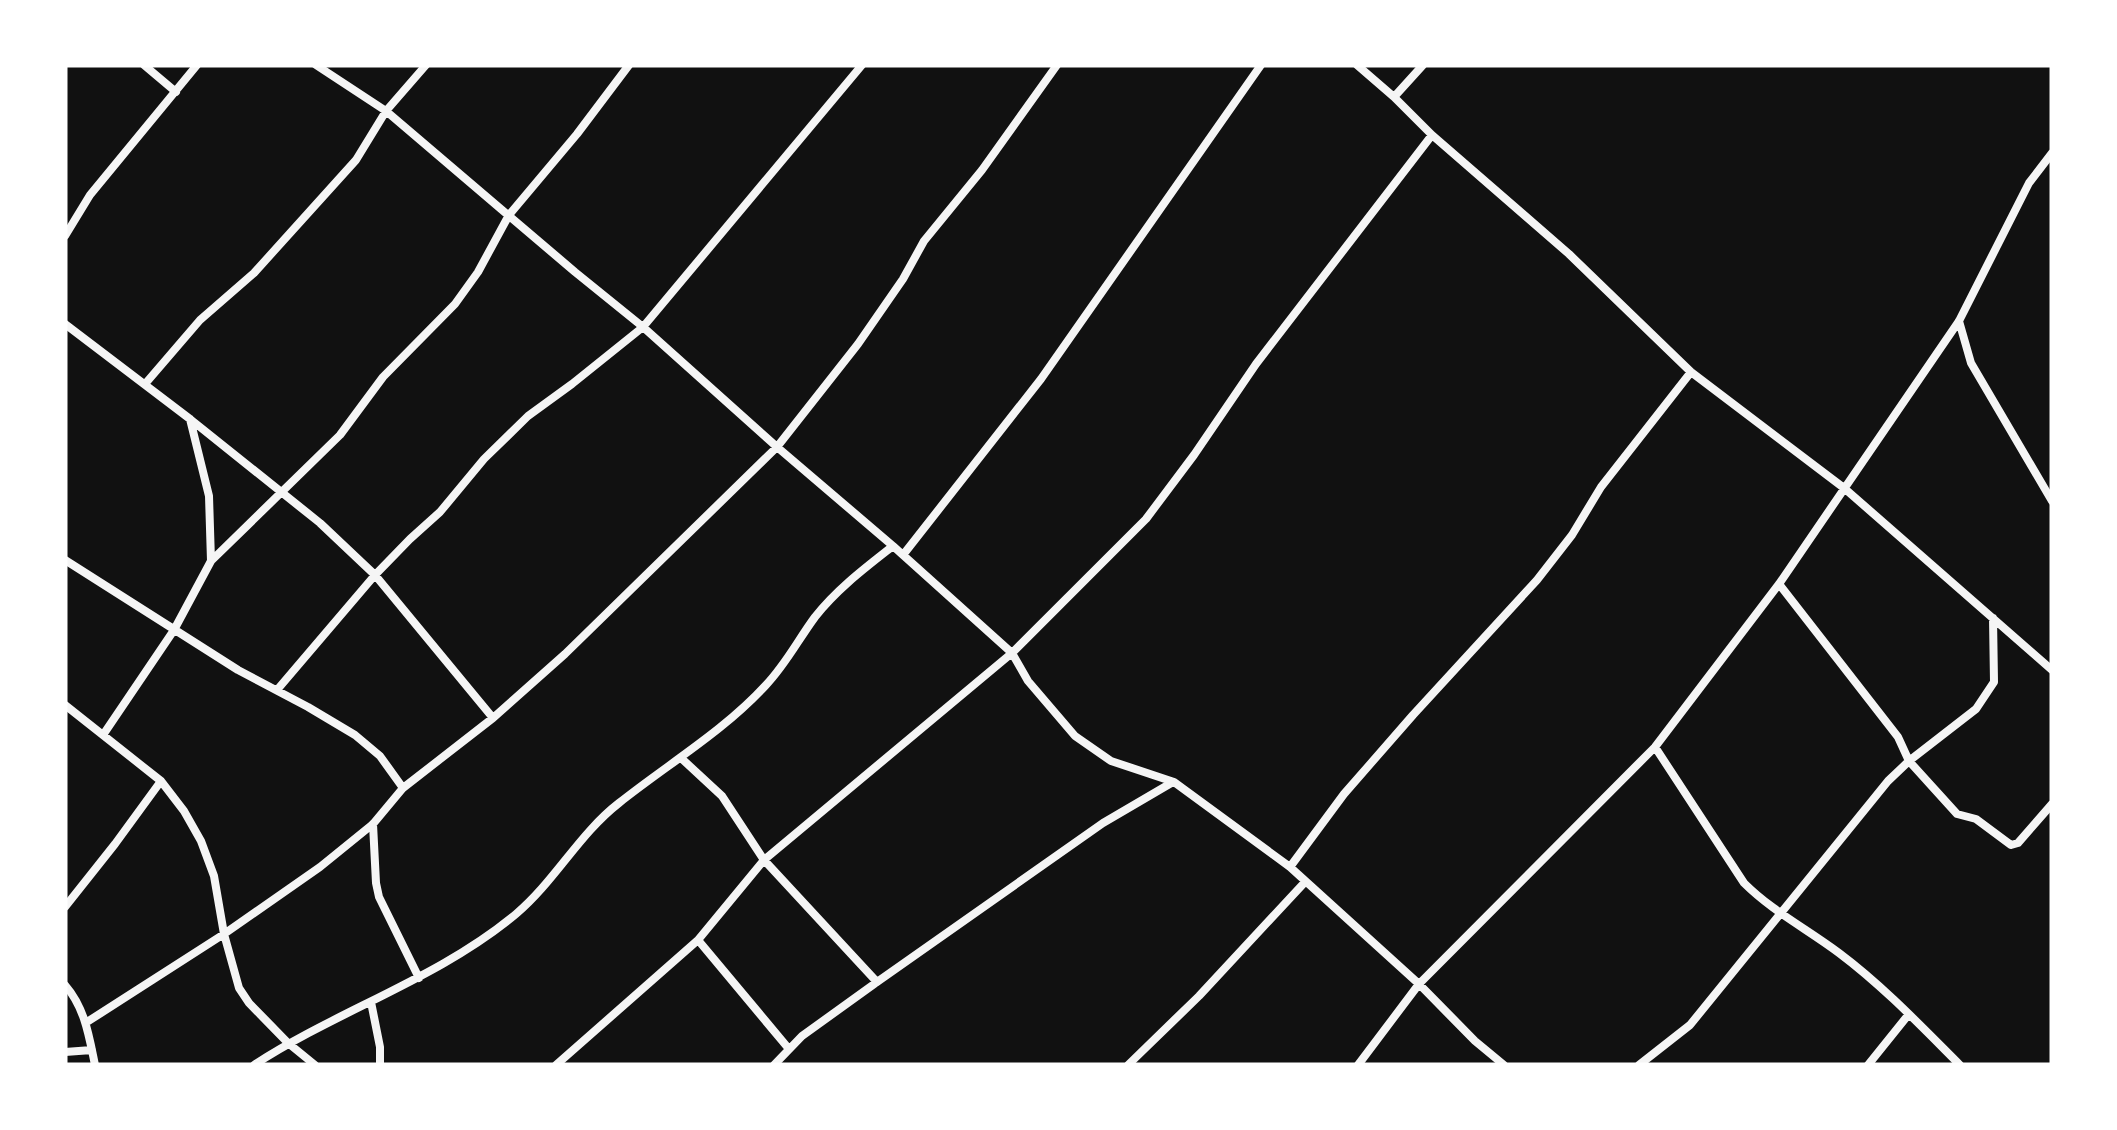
<svg xmlns="http://www.w3.org/2000/svg" width="2117" height="1130" font-family="Lora,serif">
	<style>
		.lines { fill: none; stroke-linecap: round; stroke-linejoin: round }
		.minor { stroke: #f5f5f5; stroke-width: 8 }
	</style>
	<rect width="100%" height="100%" fill="#111"/>
	<g class="lines">
		<path class="minor" d="M144 65 176 92
			M316 65 386 111 575 272 643 327 777 447 893 546 1012 653 1028 681 1075 736 1111 761 1174 782 1290 867 1419 984 1475 1041 1504 1065
			M1357 65 1394 97 1432 135 1569 254 1691 372 1844 488 2052 670
			M1394 97 1423 65
			M65 236 90 195 197 65
			M1959 321 1971 363 2052 501
			M65 324 190 419 320 523 375 575 493 718
			M145 384 200 320 254 273 356 160 386 111 426 65
			M190 419 209 496 211 561
			M903 555 1041 379 1261 65
			M65 560 238 670 308 707 355 735 380 756 403 788
			M1993 618 1994 682 1976 709 1909 761 1957 814 1976 819 2011 845 2018 843 2052 804
			M277 690 375 575 410 539 440 512 484 459 528 416 572 384 643 327 862 65
			M65 705 161 781 184 811 201 841 214 876 224 934 239 988 249 1003 288 1043 315 1065
			M103 735 174 630 211 561 340 435 383 377 455 304 478 272 509 215 577 134 629 65
			M1655 747 1744 883C1772 911 1807 929 1839 953 1883 986 1921 1026 1960 1065
			M681 758 722 796 764 860 877 982
			M373 824 376 883 379 897 419 978
			M1290 867 1344 794 1413 715 1537 580 1572 535 1601 487 1691 372
			M65 907 115 844 161 781
			M698 940 789 1049
			M65 985C85 1008 89 1036 95 1065
			M371 1002 380 1047V1065
			M87 1022 224 934 320 867 373 824 403 788 493 718 565 654 777 447 858 344 903 279 924 241 982 170 1057 65
			M65 1052 92 1050
			M254 1065C338 1010 438 979 516 914 555 881 579 834 619 803 668 764 724 731 766 685 786 664 798 640 815 617 837 589 865 568 893 546
			M556 1065 698 940 764 860 1012 653 1146 519 1194 455 1256 364 1432 135
			M774 1065 802 1036 877 982 1103 823 1173 782
			M1128 1065 1199 996 1305 882
			M1358 1065 1419 984 1655 747 1779 584 1959 321 2029 183 2052 153
			M1639 1065 1690 1025 1888 781 1909 761 1898 737 1779 584
			M1868 1065 1909 1014"/>
	</g>
	<rect width="2117" height="1130" fill="none" stroke="#ffffff" stroke-width="135"/>
</svg>
